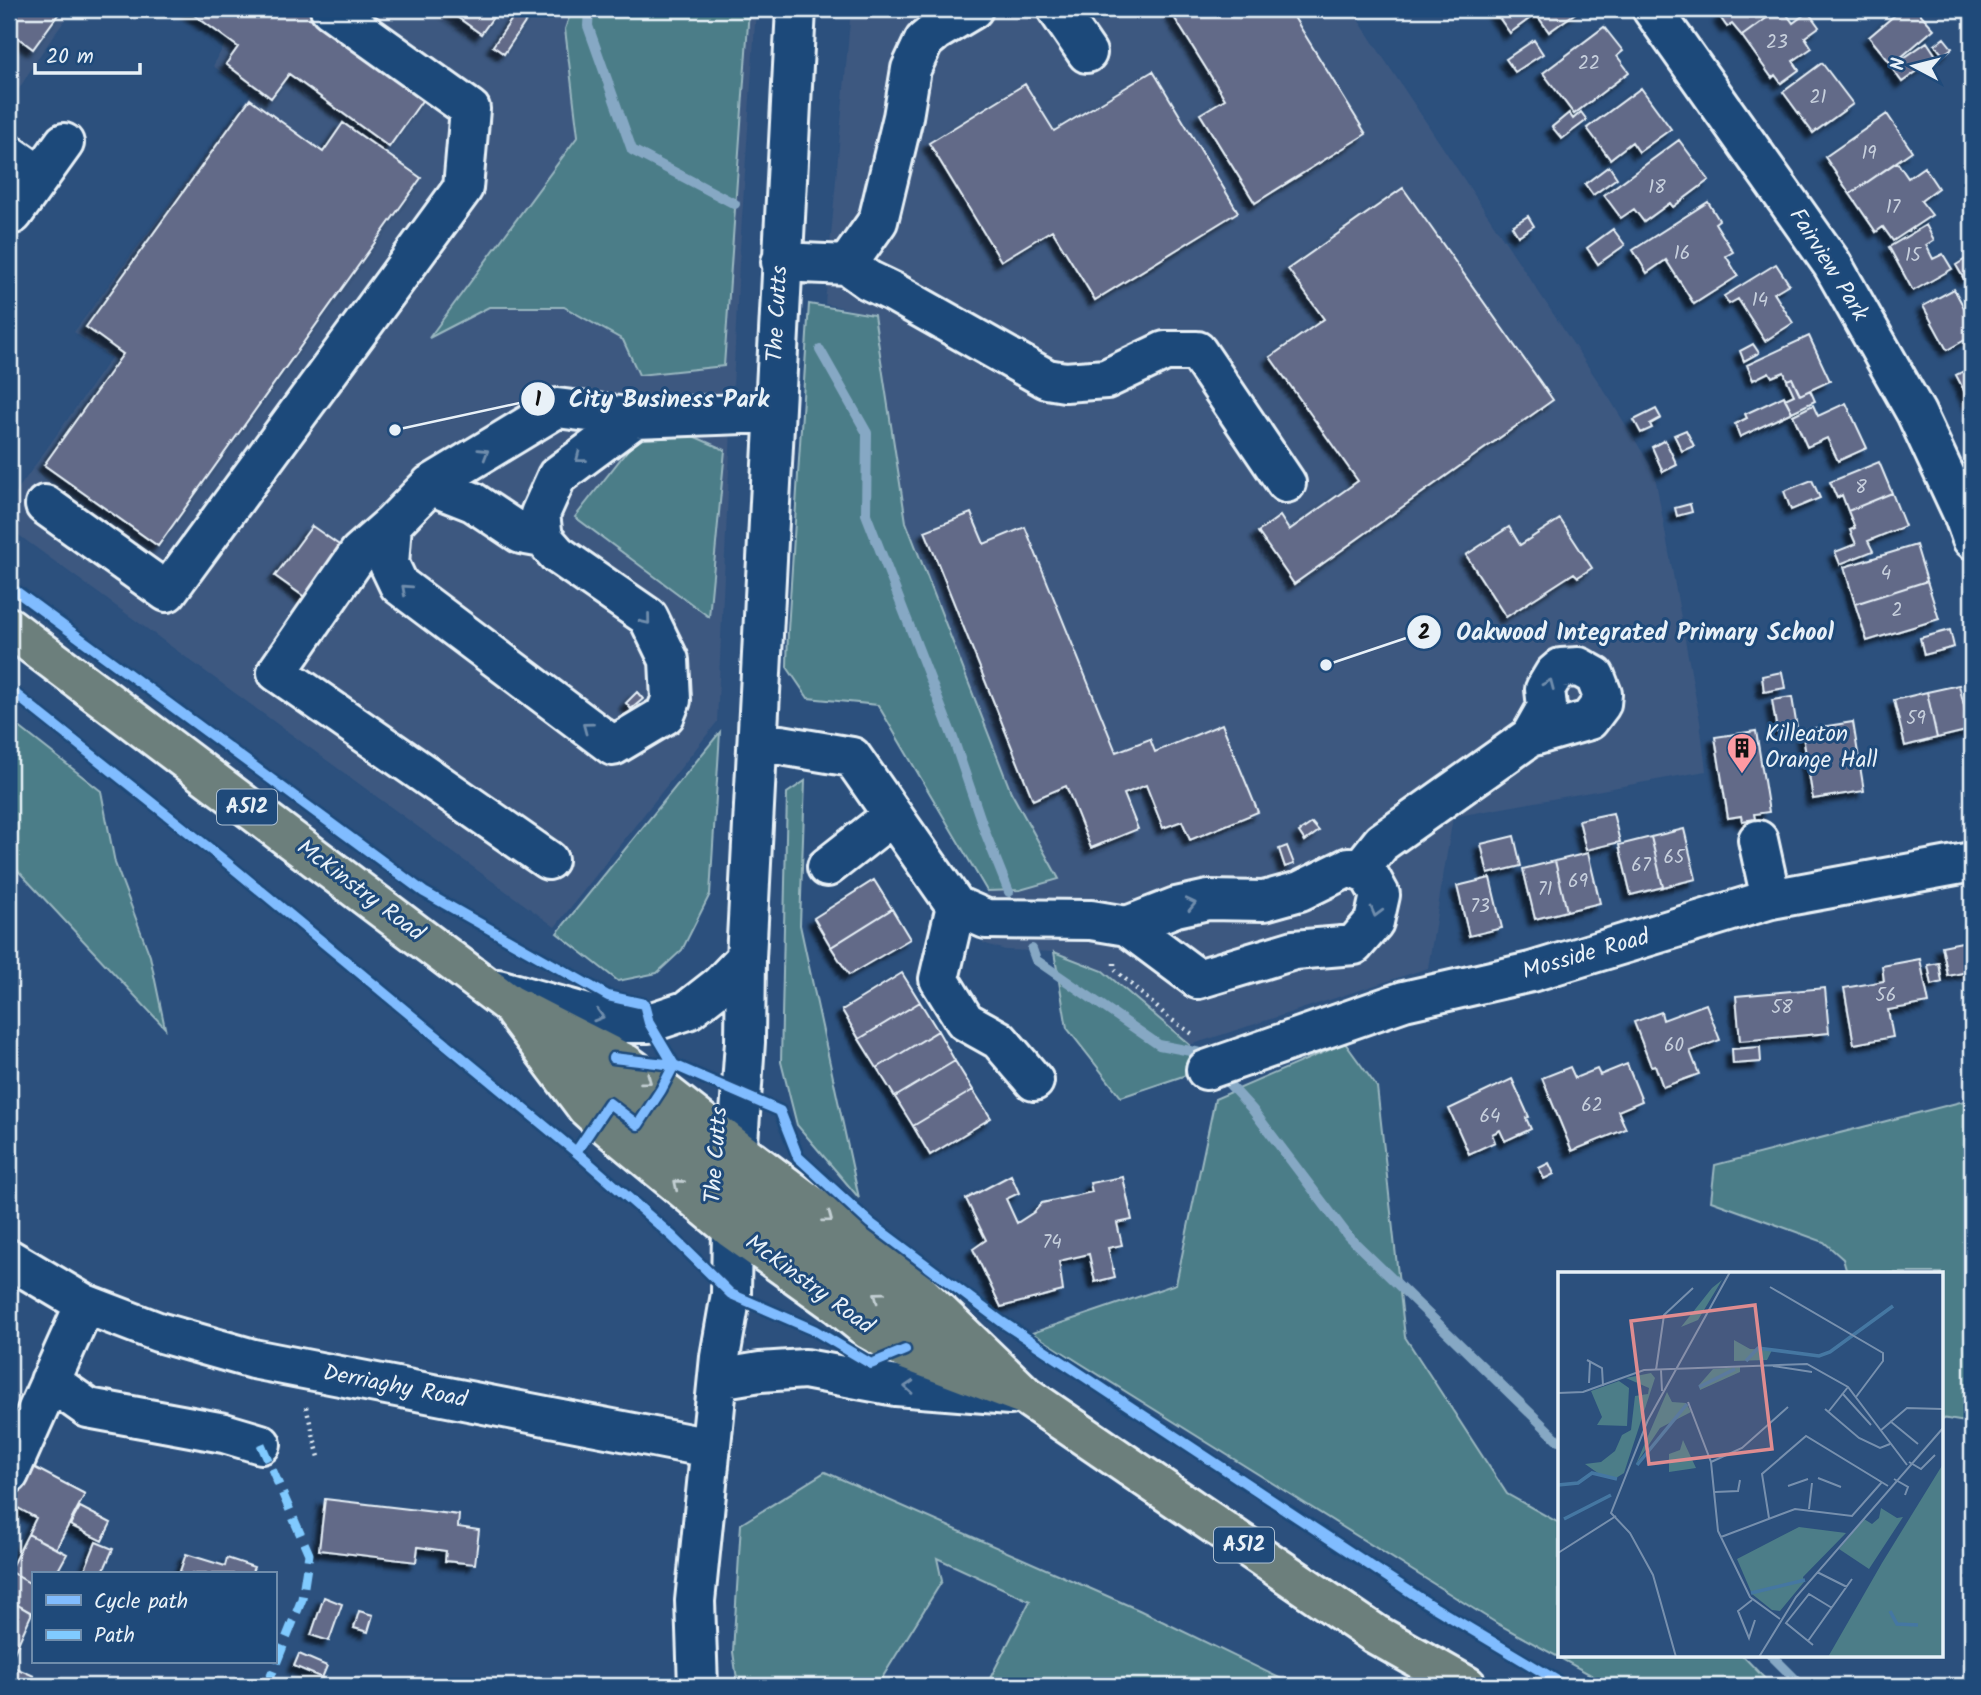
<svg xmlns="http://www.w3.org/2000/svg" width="1981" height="1695" font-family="Kalam,sans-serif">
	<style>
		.built { fill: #3c5880 }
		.green { fill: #4c7d88; stroke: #9ab7c0; stroke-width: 2 }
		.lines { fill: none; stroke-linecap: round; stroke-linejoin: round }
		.stream { stroke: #86a8c4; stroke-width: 10 }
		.building { fill: #626a88; stroke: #e8f1f8; stroke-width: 2; filter: url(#shadow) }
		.minor-casing { stroke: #e8f1f8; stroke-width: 44 }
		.highway-casing { stroke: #e8f1f8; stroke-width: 44 }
		.path { stroke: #e8f1f8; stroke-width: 4.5; stroke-dasharray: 2 5; stroke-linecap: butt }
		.minor { stroke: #1f4a7a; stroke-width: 38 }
		.highway { stroke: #6c7f7c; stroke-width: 38 }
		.quiet { stroke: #80caff; stroke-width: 9; stroke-dasharray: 18 9; stroke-linecap: butt }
		.cycleway-casing { stroke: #1f4a7a; stroke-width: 15 }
		.cycleway { stroke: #80bcff; stroke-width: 10 }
		.oneway { stroke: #6f8dac }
		.oneway2 { stroke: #c3cfd3 }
		.labels { text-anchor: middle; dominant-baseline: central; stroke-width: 6; stroke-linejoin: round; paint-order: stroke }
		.number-label { font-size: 19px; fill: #c6cfdc }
		.shield { fill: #1f4a7a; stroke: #acbfd2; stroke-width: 2 }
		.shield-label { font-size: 21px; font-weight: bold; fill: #e8f1f8 }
		.street-label { font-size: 23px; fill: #e8f1f8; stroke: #1f4a7a }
		.poi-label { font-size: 23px; fill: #e8f1f8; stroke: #1f4a7a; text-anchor: start }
		.inset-river { fill: none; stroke: #4577a2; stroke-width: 3.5 }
		.inset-road { fill: none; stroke: #7790ae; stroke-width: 2 }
		.view { fill: #df8c90; fill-opacity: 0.15; stroke: #df8c90; stroke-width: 3.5 }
		.inset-edge { fill: none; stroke: #e8f1f8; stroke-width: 3.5 }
		.leader { fill: none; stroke: #e8f1f8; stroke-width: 2.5 }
		.callout-dot { fill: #e8f1f8; stroke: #1f4a7a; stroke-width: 2.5 }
		.mark-label { font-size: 21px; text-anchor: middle; font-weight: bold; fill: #111 }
		.callout-label { font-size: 24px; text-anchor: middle; font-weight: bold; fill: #e8f1f8; stroke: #1f4a7a; stroke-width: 6; stroke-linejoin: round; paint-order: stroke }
	</style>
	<defs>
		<filter id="shadow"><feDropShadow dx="-6" dy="6" stdDeviation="2" flood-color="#0009"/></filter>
	</defs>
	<rect width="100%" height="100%" fill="#2c507d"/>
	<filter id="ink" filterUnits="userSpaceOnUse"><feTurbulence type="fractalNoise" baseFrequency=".0143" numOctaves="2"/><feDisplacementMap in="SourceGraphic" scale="14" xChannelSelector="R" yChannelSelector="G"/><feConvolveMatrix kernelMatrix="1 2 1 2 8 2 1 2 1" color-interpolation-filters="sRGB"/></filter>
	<g filter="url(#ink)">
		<path class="built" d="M9 9H73L40 55 9 105Z
			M183 9H756L739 263 717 722 555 927 9 528V502L111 358 74 332 252 93 213 66 228 38Z
			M851 9H1351L1611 401 1654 471 1700 721 1706 771 1453 817 1428 968 1190 1045 1103 971 1054 952 1005 950 983 943 987 891 1020 890 1058 878 1011 792 906 522 874 315 825 304Z"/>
		<path class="green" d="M572 9H749L724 366 639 375 623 340 564 307H489L429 338 578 136 565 29Z
			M809 304 874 315 906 522 1011 792 1059 879 1020 890 987 891 878 705 808 698 787 667 788 630Z
			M677 429 725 450 709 617 575 517 641 433Z
			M9 719 101 791 115 863 150 956 165 1028 9 861Z
			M720 732 710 894 682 950 657 973 618 981 557 933Z
			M805 781 800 925 859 1198 797 1125 781 1062 787 793Z
			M1054 952 1103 971 1190 1045 1195 1072 1121 1097 1067 1028Z
			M1345 1043 1377 1087 1405 1337 1507 1494 1559 1523V1655H1742L1772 1686H1611L1498 1624 1032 1333 1176 1284 1215 1099Z
			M1972 1099V1423L1941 1418V1273H1847L1843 1259 1824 1242 1711 1201 1715 1165Z
			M825 1472 1139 1610 1296 1686H986L1030 1601 937 1558 942 1581 877 1686H738L733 1652 741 1524Z"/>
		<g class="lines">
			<path class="stream" d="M589 9 588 26 632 150 735 204
				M820 350 867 433 866 514 953 738 985 832 1009 892
				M1032 949 1036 960 1159 1045 1201 1053 1209 1062
				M1220 1074 1252 1109 1348 1236 1559 1441
				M1771 1655 1802 1686"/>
		</g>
		<path class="building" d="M9 9H62L33 49 9 31Z
			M186 9H307L426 95 389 147 289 74 271 98 226 64 238 47Z
			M446 9H499L481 34Z
			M519 9H534L504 54 493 46Z
			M1169 9H1289L1366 134 1255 203 1200 114 1225 99Z
			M1493 9H1581L1549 32 1536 14 1510 33Z
			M1722 9H1779L1742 36 1732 24 1727 27 1720 17 1725 13Z
			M1779 9H1783L1793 23 1808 12 1819 27 1805 37 1812 48 1793 61 1799 70 1781 83 1775 75 1772 78 1742 36Z
			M1902 9H1916L1934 29 1892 65 1869 37Z
			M1604 27 1623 51 1617 56 1629 72 1574 114 1543 73Z
			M1944 38 1952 48 1943 55 1935 45Z
			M1534 40 1543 54 1515 72 1506 59Z
			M1927 42 1937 57 1902 82 1891 67Z
			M1822 63 1853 104 1813 133 1783 92Z
			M1153 71 1238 212 1095 300 1052 230 1001 261 929 143 1025 84 1054 131Z
			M1641 88 1671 129 1639 152 1632 142 1610 159 1587 128Z
			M250 99 323 152 343 123 421 178 158 546 44 465 123 354 86 327Z
			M1581 112 1587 120 1562 139 1552 127 1569 113 1573 119Z
			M1887 114 1912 151 1850 194 1825 157Z
			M1679 140 1709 180 1673 207 1670 203 1644 222 1634 209 1621 218 1604 195Z
			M1897 162 1908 178 1924 167 1938 188 1921 201 1932 215 1893 241 1883 227 1876 232 1850 194Z
			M1609 166 1617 178 1593 195 1585 184Z
			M1403 188 1553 400 1294 584 1258 532 1280 516 1289 530 1358 481 1270 357 1324 319 1288 269Z
			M1708 202 1719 220 1715 223 1733 252 1726 256 1738 276 1694 304 1666 260 1647 273 1633 250Z
			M1528 216 1534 226 1518 236 1512 226Z
			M1926 225 1934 240 1926 245 1933 259 1943 254 1952 269 1913 291 1889 247Z
			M1613 229 1625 245 1598 264 1587 248Z
			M1972 255V274L1964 279 1956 265Z
			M1776 264 1789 284 1774 293 1793 323 1765 341 1738 299 1729 304 1724 296Z
			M1954 289 1972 322V336L1947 350 1923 306Z
			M1809 336 1830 381 1800 395 1792 378 1787 380 1784 372 1772 377 1769 372 1753 380 1747 365Z
			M1753 344 1759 353 1744 361 1740 351Z
			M1972 367V403L1971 404 1956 375Z
			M1792 378 1800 395 1810 390 1815 401 1792 412 1785 399 1794 395 1787 380Z
			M1784 396 1792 412 1740 437 1735 424 1747 418 1745 414Z
			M1846 403 1867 448 1838 461 1827 438 1807 447 1793 415 1813 405 1818 416Z
			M1656 409 1661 418 1650 424 1652 428 1641 433 1634 420Z
			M1686 430 1694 446 1682 451 1674 435Z
			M1665 440 1677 465 1663 472 1652 447Z
			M1879 462 1892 493 1848 511 1842 495 1837 498 1830 482Z
			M1812 480 1820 498 1791 510 1784 491Z
			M1892 493 1905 526 1868 541 1873 551 1840 564 1835 552 1856 544 1850 530 1855 528 1848 511Z
			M1690 504 1692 512 1677 516 1675 508Z
			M971 513 984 544 1025 527 1116 752 1150 739 1155 752 1222 724 1258 812 1190 840 1182 821 1163 828 1146 785 1124 794 1138 829 1091 848 1066 786 1033 800 925 531Z
			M1560 519 1592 568 1578 577 1574 573 1506 617 1466 555 1509 527 1520 545Z
			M312 526 342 547 306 598 275 576Z
			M1916 545 1927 581 1855 604 1844 567Z
			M1927 581 1939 619 1867 641 1855 604Z
			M1950 630 1954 647 1924 655 1920 638Z
			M1782 672 1785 688 1764 692 1762 676Z
			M1959 685 1970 730 1937 738 1927 692Z
			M637 692 643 699 631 709 626 703Z
			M1927 692 1937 738 1905 746 1894 700Z
			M1792 697 1797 728 1777 731 1772 700Z
			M1853 722 1864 791 1813 799 1802 730Z
			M1756 731 1769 812 1754 814 1755 819 1742 821 1741 816 1728 818 1715 737Z
			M1613 813 1620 842 1586 850 1579 820Z
			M1312 823 1319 831 1305 841 1299 832Z
			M1684 829 1696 879 1663 887 1651 837Z
			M1514 836 1521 866 1488 874 1481 844Z
			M1651 837 1663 887 1631 895 1619 845Z
			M1287 846 1294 864 1285 867 1279 849Z
			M1588 853 1600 903 1567 911 1555 861Z
			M1555 861 1567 911 1535 919 1523 869Z
			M1490 878 1502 928 1469 936 1457 886Z
			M874 880 892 909 831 947 814 918Z
			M892 909 910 939 849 975 831 947Z
			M1972 940V971L1948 976 1942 946Z
			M1920 959 1929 1003 1888 1010 1893 1037 1854 1044 1844 988 1884 981 1882 966Z
			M1939 963 1942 982 1932 985 1928 965Z
			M902 973 920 1002 859 1039 842 1010Z
			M1825 988 1829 1033 1740 1041 1736 996Z
			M920 1002 938 1031 877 1068 859 1039Z
			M1706 1004 1720 1040 1690 1051 1699 1074 1663 1087 1655 1065 1651 1066 1634 1022 1661 1012 1663 1020Z
			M938 1031 955 1061 895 1097 877 1068Z
			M1760 1047 1761 1062 1733 1064 1732 1049Z
			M955 1061 973 1090 913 1126 895 1097Z
			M1627 1064 1642 1101 1618 1111 1626 1129 1572 1151 1542 1078 1570 1067 1575 1078 1597 1069 1600 1075Z
			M1512 1079 1529 1117 1526 1118 1531 1129 1505 1141 1500 1130 1492 1134 1495 1142 1469 1154 1449 1109Z
			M973 1090 991 1118 930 1155 913 1126Z
			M1549 1163 1554 1174 1544 1179 1539 1168Z
			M1011 1175 1019 1193 1006 1199 1017 1223 1034 1212 1042 1203 1092 1192 1090 1183 1123 1177 1132 1220 1117 1223 1122 1245 1108 1248 1115 1277 1095 1282 1089 1254 1059 1261 1063 1291 1001 1307 973 1249 986 1240 966 1199Z
			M24 1462 85 1494 56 1549 28 1534 36 1518 9 1503V1492Z
			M325 1499 459 1515 458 1527 479 1530 475 1564 445 1561 446 1551 418 1547 416 1562 319 1550Z
			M80 1507 111 1523 102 1541 70 1525Z
			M28 1534 67 1554 56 1574H33V1585L9 1571Z
			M96 1542 113 1549 102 1574H83Z
			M186 1554 225 1566 227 1558 254 1567 251 1574H179Z
			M9 1571 33 1585V1614L9 1600Z
			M324 1597 342 1604 329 1641 311 1635Z
			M9 1600 32 1613 9 1664Z
			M359 1611 373 1615 368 1632 354 1628Z
			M299 1654 327 1666 322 1678 294 1666Z
			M9 1665 34 1676 29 1686H9Z"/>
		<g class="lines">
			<g class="minor-casing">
				<path id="minor" d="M1057 9 1087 53
					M1652 9 1832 264 1916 413 1963 514 1972 539
					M9 154 40 176
					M13 214 64 143
					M781 262 847 265 868 280 893 292 1047 379 1065 382 1106 379 1165 351H1197L1286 483
					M847 265 878 221 903 117 911 69 924 41 936 31 973 9
					M430 485 473 502 521 534 543 538
					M45 505 167 592 463 188 470 109 330 9
					M392 524 389 564 399 585 613 746 665 715 671 700 669 660 648 617 557 554 543 538 540 514 557 476 635 418
					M757 745H781L852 757 956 906 986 919 1091 920 1127 926 1198 979 1294 950 1354 945 1374 922 1380 895 1369 875 1349 867 1300 891 1264 901 1208 900 1176 907 1127 926
					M1758 840 1771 899
					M548 860 277 672 359 553 392 524 430 485 557 408 635 418 773 413
					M827 867 892 816
					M1359 871 1382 842 1530 737 1589 720 1601 704 1602 694 1595 676 1579 667 1561 668 1554 674 1545 689 1547 707 1530 737
					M956 906 939 979 965 1021 999 1040 1034 1081
					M498 989 620 1023H649L688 1010 720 985 746 958
					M1206 1070 1404 1001 1531 972 1771 899 1972 862
					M9 1259 85 1304 158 1332 253 1359 710 1448
					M718 1379 760 1372 805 1369 896 1386 1010 1395
					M50 1381 88 1408 224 1433 261 1444
					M9 1474 85 1304
					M698 1686 695 1601 720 1357 731 1294 732 1229 745 1042 746 958 796 9"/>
			</g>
			<g class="highway-casing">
				<path id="highway" d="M9 627 509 1004 626 1064 661 1090 739 1151 887 1262 1026 1396
					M515 1012 587 1108 598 1118 732 1229 837 1304 869 1330 905 1350 1026 1396 1375 1634 1467 1686
					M577 1047 613 1089 736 1189 909 1320 942 1349"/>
			</g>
			<path class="path" d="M1114 963V969L1169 1018 1194 1035
				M306 1407 320 1461"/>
			<use href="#minor" class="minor"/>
			<use href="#highway" class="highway"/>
			<path class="quiet" d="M261 1444 309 1554 302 1599 267 1686"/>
			<g class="cycleway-casing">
				<path id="cycleway" d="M9 586 424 892 608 996 644 1004 649 1023 674 1065
					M9 689 220 857 576 1152 672 1236 731 1294 814 1330 871 1364 905 1350
					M613 1058 674 1065 780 1111 798 1157 870 1223 1002 1322 1427 1603 1566 1686
					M576 1152 609 1103 638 1125 661 1090 674 1065"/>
			</g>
			<use href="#cycleway" class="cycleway"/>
		</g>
		<defs><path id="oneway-chevron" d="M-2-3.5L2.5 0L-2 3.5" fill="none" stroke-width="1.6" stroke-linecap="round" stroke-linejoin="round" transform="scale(1.75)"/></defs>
		<g class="oneway">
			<use href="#oneway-chevron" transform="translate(484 453) rotate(-31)"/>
			<use href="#oneway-chevron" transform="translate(580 458) rotate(142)"/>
			<use href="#oneway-chevron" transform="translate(406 589) rotate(-138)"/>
			<use href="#oneway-chevron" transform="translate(646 620) rotate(51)"/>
			<use href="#oneway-chevron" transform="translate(1549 684) rotate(-67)"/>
			<use href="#oneway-chevron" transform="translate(587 727) rotate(-143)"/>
			<use href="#oneway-chevron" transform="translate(1191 904) rotate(-13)"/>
			<use href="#oneway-chevron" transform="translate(1376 912) rotate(105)"/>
			<use href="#oneway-chevron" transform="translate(599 1016) rotate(17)"/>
			<use href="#oneway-chevron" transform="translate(909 1387) rotate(-176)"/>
		</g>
		<g class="oneway2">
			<use href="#oneway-chevron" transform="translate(647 1080) rotate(36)"/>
			<use href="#oneway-chevron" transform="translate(678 1184) rotate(-140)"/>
			<use href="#oneway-chevron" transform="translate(828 1218) rotate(37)"/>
			<use href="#oneway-chevron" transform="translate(878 1296) rotate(-143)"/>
		</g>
	</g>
	<defs>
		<g id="building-pin" transform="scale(1.575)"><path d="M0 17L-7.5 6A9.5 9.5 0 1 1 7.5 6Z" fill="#ff9aa2" stroke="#1f4a7a"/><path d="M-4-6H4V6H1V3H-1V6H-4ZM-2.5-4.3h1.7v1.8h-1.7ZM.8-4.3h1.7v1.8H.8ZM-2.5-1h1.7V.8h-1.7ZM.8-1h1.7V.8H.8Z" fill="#111"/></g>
	</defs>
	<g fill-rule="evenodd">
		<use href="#building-pin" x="1742" y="748"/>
	</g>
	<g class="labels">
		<g class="number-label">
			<text x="1777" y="43">23</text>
			<text x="1589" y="64">22</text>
			<text x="1818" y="98">21</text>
			<text x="1869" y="154">19</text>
			<text x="1657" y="188">18</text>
			<text x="1893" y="208">17</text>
			<text x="1682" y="254">16</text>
			<text x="1913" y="256">15</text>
			<text x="1760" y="301">14</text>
			<text x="1861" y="488">8</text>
			<text x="1886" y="574">4</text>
			<text x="1897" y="611">2</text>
			<text x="1916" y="719">59</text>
			<text x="1674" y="858">65</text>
			<text x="1641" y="866">67</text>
			<text x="1578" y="882">69</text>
			<text x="1545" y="890">71</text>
			<text x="1480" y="907">73</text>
			<text x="1886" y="996">56</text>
			<text x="1782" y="1008">58</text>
			<text x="1674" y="1046">60</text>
			<text x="1592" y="1106">62</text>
			<text x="1490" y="1117">64</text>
			<text x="1052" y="1243">74</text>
		</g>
		<g class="shield">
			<rect x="217" y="789.5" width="60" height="35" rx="5"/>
			<rect x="1214" y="1527.5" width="60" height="35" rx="5"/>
		</g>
		<g class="shield-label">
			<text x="247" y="807">A512</text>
			<text x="1244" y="1545">A512</text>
		</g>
		<g class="street-label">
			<text transform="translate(1828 265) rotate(58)">Fairview Park</text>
			<text transform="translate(778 314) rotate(-87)">The Cutts</text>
			<text transform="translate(360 891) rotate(37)">McKinstry Road</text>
			<text transform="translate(1586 955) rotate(-16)">Mosside Road</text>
			<text transform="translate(717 1155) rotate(-86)">The Cutts</text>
			<text transform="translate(809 1285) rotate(36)">McKinstry Road</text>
			<text transform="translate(395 1387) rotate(11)">Derriaghy Road</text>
		</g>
		<g class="poi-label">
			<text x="1765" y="735">Killeaton<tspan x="1765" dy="26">Orange Hall</tspan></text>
		</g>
	</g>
	<g transform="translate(1558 1272)">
		<rect width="385" height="385" fill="#2c507d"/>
		<path d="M164 8 140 48 123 55 154 16ZM176 68 192 77 214 78 209 88 176 89ZM182 95V100L142 118 141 113 155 97ZM93 101 97 106 66 201 58 206 44 204 27 192 43 190 57 179 64 163 73 158 77 124 90 122 91 116 68 106ZM61 109 71 116 69 154 39 153 44 145 33 119ZM109 120 114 130 128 131 133 140 102 156 78 192ZM125 168 138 196 111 200V182L122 178ZM385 192V385H270L324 291ZM323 236 339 246 345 245 311 297 281 277 306 247 314 252 321 246ZM241 255 288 261 245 305 246 310 222 339 214 338 194 322 179 287Z" fill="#4c7d88"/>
		<path class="inset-river" d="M188 89 200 76 261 84 272 80 335 34M141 115 177 97M79 193 129 132M0 213 20 211 34 201 59 207M6 247 53 223M193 321 247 308M332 339 339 352 360 353"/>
		<path class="inset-road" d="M212 15 325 81V89L298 125M29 88 44 96 45 114M215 94 254 100M98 98 106 43 135 16M103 98 104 119M31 111 32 90M0 121 25 120 86 98 249 92 290 115 349 193M284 121 313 153M130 130 153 190 160 259 192 325 222 347M267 137 301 166 322 176 332 172M271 139 290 115M332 149 360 172M322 159 349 136 385 137M153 190 184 176 230 135M351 190 363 197 377 183M260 206 283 215M336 207 350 215 347 223M230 214 250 207M157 220 180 219 182 208M251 237 254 211M211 246 204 202 248 164 330 214M163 265 237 237 294 244 324 210M0 281 58 244M259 300 289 315M194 328 180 339 191 366 197 348M250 369 294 307M255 373 228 351 251 322 274 336M118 385 95 303 72 261 53 241 90 148 172 0M201 385 238 325 385 156"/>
		<path class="view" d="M197 33 214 177 91 192 73 49Z"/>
		<rect width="385" height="385" class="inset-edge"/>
	</g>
	<path class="leader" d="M395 430L538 399M1326 665L1424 632"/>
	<g class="callout-dot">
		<circle cx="395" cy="430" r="7"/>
		<circle cx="1326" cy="665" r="7"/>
		<circle cx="538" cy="399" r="18"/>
		<circle cx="1424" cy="632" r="18"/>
	</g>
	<g class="mark-label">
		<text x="538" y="406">1</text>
		<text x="1424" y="639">2</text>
	</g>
	<g class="callout-label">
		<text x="669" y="407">City Business Park</text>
		<text x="1645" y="640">Oakwood Integrated Primary School</text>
	</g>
	<rect width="1981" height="1695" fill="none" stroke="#1f4a7a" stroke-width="35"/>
	<rect x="18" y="18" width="1946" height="1660" fill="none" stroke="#e8f1f8" stroke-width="2.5" filter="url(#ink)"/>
	<rect x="32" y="1572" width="245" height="91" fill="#1f4a7a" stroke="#6f8dac" stroke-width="2"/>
	<rect x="46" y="1595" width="35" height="10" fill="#80bcff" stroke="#6f8dac" stroke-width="2"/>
	<text x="94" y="1608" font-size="21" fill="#e8f1f8">Cycle path</text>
	<rect x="46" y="1630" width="35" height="10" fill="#80caff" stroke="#6f8dac" stroke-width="2"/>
	<text x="94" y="1642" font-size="21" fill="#e8f1f8">Path</text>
	<g transform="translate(1914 66) rotate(277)" stroke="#1f4a7a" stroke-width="5" paint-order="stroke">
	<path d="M0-5L12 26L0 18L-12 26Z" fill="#e8f1f8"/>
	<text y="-10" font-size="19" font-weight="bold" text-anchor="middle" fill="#e8f1f8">N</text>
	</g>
	<path d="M35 63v10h105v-10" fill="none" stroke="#e8f1f8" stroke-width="3.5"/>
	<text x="46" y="63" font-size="21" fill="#e8f1f8" stroke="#1f4a7a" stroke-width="5" paint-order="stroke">20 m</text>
</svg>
